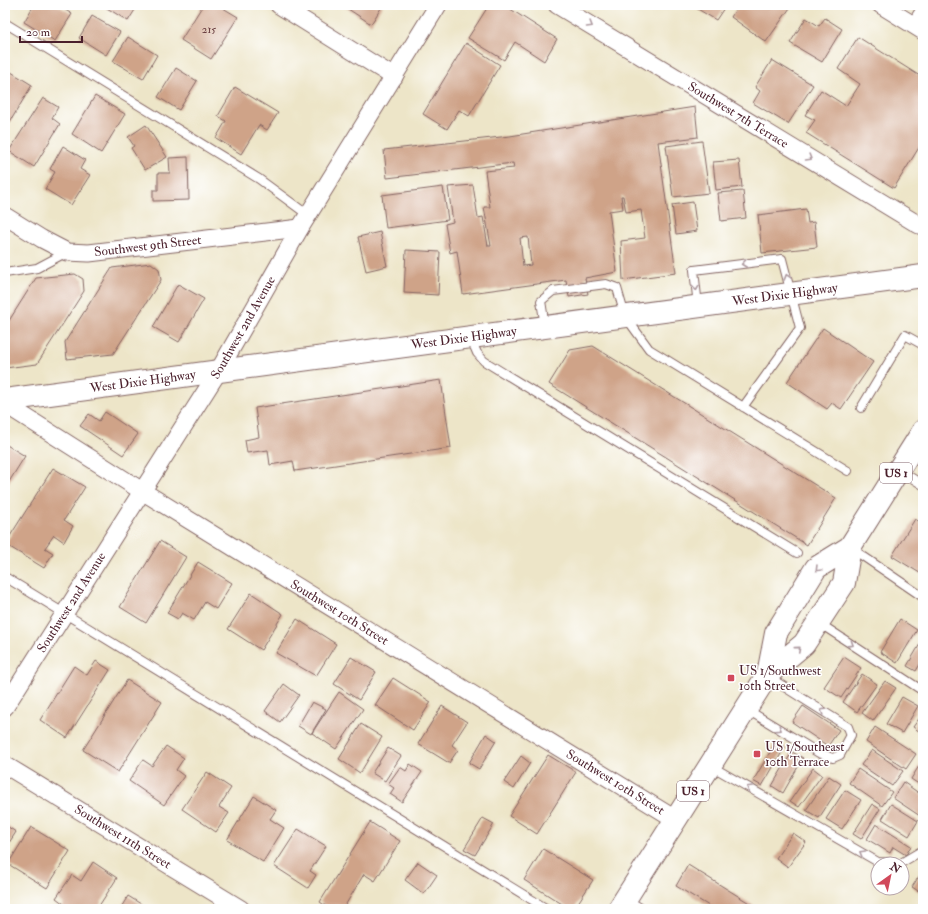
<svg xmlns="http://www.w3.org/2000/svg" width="928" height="914" font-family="'IM FELL Double Pica',serif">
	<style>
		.building { fill: #cfa388; fill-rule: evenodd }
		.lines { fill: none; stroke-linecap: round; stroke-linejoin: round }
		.service-casing { stroke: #836462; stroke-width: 10 }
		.minor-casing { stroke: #836462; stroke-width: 19 }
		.secondary-casing { stroke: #836462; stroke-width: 24 }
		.primary-casing { stroke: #836462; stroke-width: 24 }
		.service { stroke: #fff; stroke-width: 8 }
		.minor { stroke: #fff; stroke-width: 17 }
		.secondary { stroke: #fff; stroke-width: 22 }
		.primary { stroke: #fff; stroke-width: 22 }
		.oneway { stroke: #ae9aa0 }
		.poi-dot { fill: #d1495b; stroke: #fff; stroke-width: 1.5 }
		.labels { text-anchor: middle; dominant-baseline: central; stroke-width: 3; stroke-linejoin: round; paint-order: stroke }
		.number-label { font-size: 11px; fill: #6b4042 }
		.shield { fill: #fff; stroke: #80626b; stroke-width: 1 }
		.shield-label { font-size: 12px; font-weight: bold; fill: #4a1f2b }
		.street-label { font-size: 13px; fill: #4a1f2b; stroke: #fff }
		.poi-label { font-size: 13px; fill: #4a1f2b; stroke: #fff; text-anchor: start }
	</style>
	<rect width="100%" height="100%" fill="#fff"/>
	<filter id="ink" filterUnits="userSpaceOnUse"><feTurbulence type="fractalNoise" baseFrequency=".025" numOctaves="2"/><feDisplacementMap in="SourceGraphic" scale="8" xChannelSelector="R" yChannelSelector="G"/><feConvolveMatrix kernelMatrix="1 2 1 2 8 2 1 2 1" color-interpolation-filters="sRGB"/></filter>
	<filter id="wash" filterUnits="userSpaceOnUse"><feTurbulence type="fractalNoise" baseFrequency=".012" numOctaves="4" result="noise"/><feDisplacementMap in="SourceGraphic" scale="16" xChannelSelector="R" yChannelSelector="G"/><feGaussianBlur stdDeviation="0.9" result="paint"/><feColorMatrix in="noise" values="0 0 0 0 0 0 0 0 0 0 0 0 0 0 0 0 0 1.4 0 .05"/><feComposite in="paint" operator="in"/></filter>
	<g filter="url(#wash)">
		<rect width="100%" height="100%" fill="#ede5c8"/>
		<g id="blocks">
			<path class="building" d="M34 5H57L72 14 55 41 24 22Z
				M102 5H138L128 21Z
				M203 5H218L238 17 211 59 181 40Z
				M342 5H383L371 24Z
				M489 5H504L557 39 544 61 515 42 504 60 468 38Z
				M691 5H726L716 20Z
				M739 5H792L766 42 731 17Z
				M92 16 120 32 106 55 79 38Z
				M806 18 819 26 825 18 842 29 822 62 790 43Z
				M128 37 157 55 143 79 113 61Z
				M858 37 923 78V141L894 188 806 133 815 120 805 115 821 90 846 106 860 84 838 69Z
				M466 43 500 65 469 116 459 110 447 129 423 114Z
				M772 60 813 85 788 124 753 103 760 91 755 87Z
				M176 68 197 81 179 110 158 97Z
				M11 72 32 85 5 130V83Z
				M235 87 278 113 267 130 259 125 241 154 216 138 226 121 218 116Z
				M95 96 125 114 101 153 72 134Z
				M43 98 58 107 52 118 60 124 34 167 9 151Z
				M695 107 698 137 658 142 676 273 623 280 621 241 645 238 641 210 626 212 623 196H621L623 209 609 211 617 272 585 278 588 294 569 297 566 280 463 294 457 251 450 253 445 224 453 222 448 187 473 185 478 218 483 217 488 246H491L484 207H490L485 171 514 168 513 163 387 178 384 150 510 136ZM528 237 531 265 523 266 520 238Z
				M146 125 167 157 145 170 131 148 134 146 128 137Z
				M702 141 709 193 673 197 666 146Z
				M63 146 85 160 80 169 90 175 71 205 45 189 55 172 50 169Z
				M188 157 189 200 153 201V190H158V173H170L169 158Z
				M739 160 742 187 716 190 713 162Z
				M443 187 448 220 386 228 382 195Z
				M743 191 746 218 721 221 718 193Z
				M693 202 697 231 676 234 672 205Z
				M806 209 808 223 814 222 817 247 762 253 758 215Z
				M380 232 387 266 366 271 358 237Z
				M406 250 440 252 438 295 404 293Z
				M151 263 159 269 161 280 113 354 67 359 65 342 112 268Z
				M75 274 83 279 84 291 37 364 5 368V327L36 278Z
				M178 284 204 299 179 342 153 327Z
				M823 328 873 362 841 409 832 403 827 409 787 382Z
				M593 346 836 498 807 545 549 384 570 350Z
				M441 380 451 448 295 471 293 461 270 465 268 450 247 453 245 440 259 437 255 408Z
				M105 412 138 434 123 455 80 426 89 414 99 421Z
				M5 444 25 456 7 485 5 484Z
				M53 468 85 487 64 520 73 526 64 542 54 535 45 548 53 553 44 568 5 544Z
				M915 519 923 524V575L892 556Z
				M160 541 186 557 146 623 120 607Z
				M198 562 232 583 216 609 205 602 194 620 182 613 178 619 167 613Z
				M251 593 283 614 261 650 228 629Z
				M297 619 336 644 316 676 276 653Z
				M900 619 917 630 897 663 880 652Z
				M923 639V659L916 671 907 666Z
				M351 657 376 672 359 700 334 684Z
				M844 657 861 668 841 698 824 687Z
				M96 661 110 670 67 738 40 720 74 666 87 675Z
				M862 674 877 684 857 712 843 702Z
				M393 678 431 702 413 730 375 705Z
				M127 680 162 702 118 772 83 750Z
				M885 681 896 688 873 721 862 713Z
				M284 684 299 695 280 722 265 711Z
				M339 692 363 709 336 749 312 733Z
				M902 697 918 706 902 733 886 724Z
				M312 702 326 709 311 734 298 726Z
				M442 706 467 722 452 745 458 750 449 763 418 744Z
				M803 706 839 730 828 746 792 722Z
				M923 713V734L913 727Z
				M361 724 382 737 360 773 339 759Z
				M875 727 916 754 906 769 866 742Z
				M486 734 496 741 479 769 469 763Z
				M776 742 785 747 762 786 753 781Z
				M166 746 184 758 176 770 184 776 164 805 129 781 143 760 152 766Z
				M388 748 401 756 385 781 372 773Z
				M872 750 903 771 892 786 861 765Z
				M792 752 803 758 783 793 772 786Z
				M548 755 576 772 537 834 509 816Z
				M521 756 530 763 514 789 504 782Z
				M410 764 422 772 402 802 390 794 394 788 388 784 400 767 406 771Z
				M919 766 923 769V787L911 779Z
				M813 768 822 775 799 807 790 801Z
				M858 769 892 792 882 806 849 783Z
				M207 772 231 788 219 807 229 813 216 832 182 809Z
				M829 776 841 784 819 818 806 810Z
				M903 782 923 796V818L893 798Z
				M845 790 861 800 842 829 826 819Z
				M254 796 276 810 270 819 284 828 263 862 227 840Z
				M872 804 880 809 861 839 853 834Z
				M891 804 918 821 909 836 882 819Z
				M483 818 494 824 475 855 464 849Z
				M370 822 400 841 375 881 364 874 343 909H330L320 902Z
				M876 824 911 846 906 855 893 847 890 853 867 839Z
				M5 825 16 832 5 849Z
				M31 827 70 851 47 888 8 864Z
				M298 829 326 846 310 871 316 875 308 888 274 866Z
				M793 833 806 842 788 867 776 858Z
				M543 849 593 880 574 909H570L524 880Z
				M93 862 117 878 97 909H61L64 904 56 898 72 875 81 881Z
				M418 862 437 875 424 894 405 880Z
				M688 865 759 909H714L676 886Z
				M923 870V894L912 887Z
				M128 896 149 909H120Z"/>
		</g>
	</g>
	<g filter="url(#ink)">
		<use href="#blocks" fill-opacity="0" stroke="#836462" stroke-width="1"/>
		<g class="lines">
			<g class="service-casing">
				<path id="service" d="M5 23 259 179 308 215
					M911 24 923 5
					M5 273 37 268 67 252
					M698 306 694 270 782 259 800 328 743 407
					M545 326 541 301 553 291 606 284 617 288 625 316 649 349 848 471
					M471 339 477 353 484 361 797 553
					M861 408 905 335 923 345
					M899 470 923 485
					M851 548 923 597
					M5 577 547 909
					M819 623 923 691
					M746 709 819 753 833 758 840 755 851 735 848 727 767 676
					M711 766 878 862 901 863 923 850
					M626 899 642 909"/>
			</g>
			<g class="minor-casing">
				<g id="minor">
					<path d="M279 5 394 77"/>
					<path id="s1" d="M557 5 919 225"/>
					<path d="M881 5 923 31"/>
					<path id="s2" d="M5 216 42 239 67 252 89 253 300 228"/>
					<path id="s3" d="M5 404 142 491 675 819"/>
					<path id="s4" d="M5 707 218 372 300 228 438 5"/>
					<path id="s5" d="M5 765 241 909"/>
				</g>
			</g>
			<g class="secondary-casing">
				<g id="secondary">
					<path id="s6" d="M5 400 923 276"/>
				</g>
			</g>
			<g class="primary-casing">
				<path id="primary" d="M768 674 776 633 816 568 850 547
					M619 909 768 674 804 644 844 583 850 547 923 431"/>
			</g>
			<use href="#service" class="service"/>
			<use href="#minor" class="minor"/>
			<use href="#secondary" class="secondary"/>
			<use href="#primary" class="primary"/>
		</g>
		<defs><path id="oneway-chevron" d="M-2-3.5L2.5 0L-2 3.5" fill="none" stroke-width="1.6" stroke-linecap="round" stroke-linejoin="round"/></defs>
		<g class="oneway">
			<use href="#oneway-chevron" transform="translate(590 25) rotate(31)"/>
			<use href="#oneway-chevron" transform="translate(809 158) rotate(31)"/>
			<use href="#oneway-chevron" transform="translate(744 264) rotate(173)"/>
			<use href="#oneway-chevron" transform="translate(787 277) rotate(-106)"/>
			<use href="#oneway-chevron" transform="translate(696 288) rotate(83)"/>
			<use href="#oneway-chevron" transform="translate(818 569) rotate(135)"/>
			<use href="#oneway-chevron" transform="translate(851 644) rotate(33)"/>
			<use href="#oneway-chevron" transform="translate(798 649) rotate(-40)"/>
			<use href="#oneway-chevron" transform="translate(823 711) rotate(-148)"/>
			<use href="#oneway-chevron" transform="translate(779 729) rotate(32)"/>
			<use href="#oneway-chevron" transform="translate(749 788) rotate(-150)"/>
			<use href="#oneway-chevron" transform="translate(862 853) rotate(-150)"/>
		</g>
	</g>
	<g class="poi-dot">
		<rect x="727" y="674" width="8" height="8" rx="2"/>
		<rect x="753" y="750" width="8" height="8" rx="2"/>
	</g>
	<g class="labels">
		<g class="number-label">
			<text x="209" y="29">215</text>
		</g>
		<g class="shield">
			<rect x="880" y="463" width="32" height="20" rx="3"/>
			<rect x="677" y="781" width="32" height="20" rx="3"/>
		</g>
		<g class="shield-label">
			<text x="896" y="473">US 1</text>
			<text x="693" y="791">US 1</text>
		</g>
		<g class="street-label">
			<text stroke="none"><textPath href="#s1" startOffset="212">Southwest 7th Terrace</textPath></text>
			<text stroke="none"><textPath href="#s2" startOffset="153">Southwest 9th Street</textPath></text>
			<text stroke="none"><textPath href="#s6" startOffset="787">West Dixie Highway</textPath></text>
			<text stroke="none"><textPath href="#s4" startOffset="448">Southwest 2nd Avenue</textPath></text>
			<text stroke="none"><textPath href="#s6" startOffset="463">West Dixie Highway</textPath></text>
			<text stroke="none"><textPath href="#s6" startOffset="139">West Dixie Highway</textPath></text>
			<text stroke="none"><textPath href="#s4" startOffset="124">Southwest 2nd Avenue</textPath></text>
			<text stroke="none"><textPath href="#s3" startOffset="394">Southwest 10th Street</textPath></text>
			<text stroke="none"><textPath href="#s3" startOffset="718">Southwest 10th Street</textPath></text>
			<text stroke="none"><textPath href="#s5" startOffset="138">Southwest 11th Street</textPath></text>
		</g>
		<g class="poi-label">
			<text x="739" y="671">US 1/Southwest<tspan x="739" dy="15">10th Street</tspan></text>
			<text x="765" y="747">US 1/Southeast<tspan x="765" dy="15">10th Terrace</tspan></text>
		</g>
	</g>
	<rect width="928" height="914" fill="none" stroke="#fff" stroke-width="20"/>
	<g transform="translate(890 876) rotate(33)"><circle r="19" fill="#ffffff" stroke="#b7a5aa"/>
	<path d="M0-3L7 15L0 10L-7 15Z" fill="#d1495b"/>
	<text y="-6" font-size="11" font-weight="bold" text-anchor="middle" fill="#4a1f2b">N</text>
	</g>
	<path d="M20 36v6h62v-6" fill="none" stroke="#4a1f2b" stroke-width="2"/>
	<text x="26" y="36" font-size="12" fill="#4a1f2b" stroke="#ffffff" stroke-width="3" paint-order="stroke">20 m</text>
</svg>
